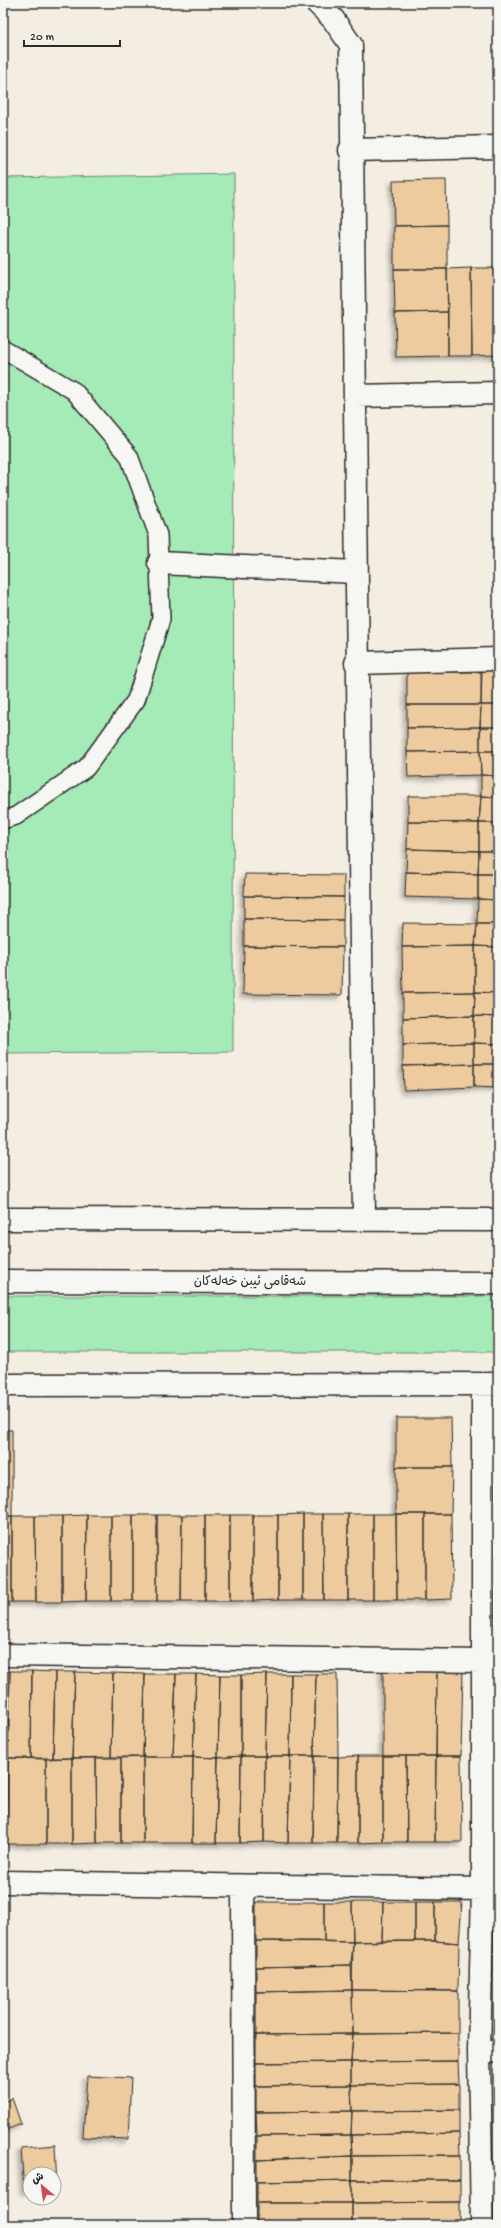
<svg xmlns="http://www.w3.org/2000/svg" width="501" height="2228" font-family="'Gochi Hand','Playpen Sans Arabic',sans-serif">
	<style>
		.green { fill: #a5ebb7; stroke: #688b71 }
		.building { fill: #edcb9f; stroke: #2b2b2b; filter: url(#shadow) }
		.lines { fill: none; stroke-linecap: round; stroke-linejoin: round }
		.service-casing { stroke: #2b2b2b; stroke-width: 20 }
		.minor-casing { stroke: #2b2b2b; stroke-width: 25 }
		.secondary-casing { stroke: #2b2b2b; stroke-width: 25 }
		.service { stroke: #f6f6f2; stroke-width: 17 }
		.minor { stroke: #f6f6f2; stroke-width: 22 }
		.secondary { stroke: #f6f6f2; stroke-width: 22 }
		.labels { text-anchor: middle; dominant-baseline: central; stroke-width: 3; stroke-linejoin: round; paint-order: stroke }
		.street-label { font-size: 13px; fill: #2b2b2b; stroke: #f6f6f2 }
	</style>
	<defs>
		<filter id="shadow"><feDropShadow dx="-3.5" dy="3.5" stdDeviation="2" flood-color="#0004"/></filter>
	</defs>
	<rect width="100%" height="100%" fill="#f4ede1"/>
	<filter id="ink" filterUnits="userSpaceOnUse"><feTurbulence type="fractalNoise" baseFrequency=".025" numOctaves="2"/><feDisplacementMap in="SourceGraphic" scale="8" xChannelSelector="R" yChannelSelector="G"/><feConvolveMatrix kernelMatrix="1 2 1 2 8 2 1 2 1" color-interpolation-filters="sRGB"/></filter>
	<g filter="url(#ink)">
		<path class="green" d="M234 174 233 1052 3 1054V178Z
			M3 1296H498V1352H3Z"/>
		<path class="building" d="M446 180 447 225 394 226 393 181Z
			M447 225V269H394V226Z
			M498 267V355H496L494 268Z
			M471 268 472 356H448L447 269Z
			M471 268H494L496 355 472 356Z
			M394 269H447L448 312 395 313Z
			M448 312V356L396 357 395 313Z
			M482 670 498 671V705H481Z
			M407 672H481V705H407Z
			M407 705H481L480 727 407 728Z
			M481 705H498V727H480Z
			M480 727V751L407 752V728Z
			M480 727H498V751H480Z
			M480 751 481 775 408 777 407 752Z
			M480 751H498V776L481 775Z
			M481 775 498 776V797L481 796Z
			M408 796H481L479 823 408 822Z
			M481 796 498 797V823H479Z
			M408 822 479 823V851L407 849Z
			M479 823H498V851H479Z
			M407 849 479 851 478 874 406 872Z
			M479 851H498V874H478Z
			M406 872 478 874V899L405 897Z
			M245 874 344 875V897L244 896Z
			M478 874H498V900L478 899Z
			M244 896 344 897 343 920 244 919Z
			M478 899 498 900V924H477Z
			M244 919 343 920V947L244 946Z
			M403 923 477 924 475 946 402 947Z
			M477 924H498V947L475 946Z
			M244 946 343 947 342 995 243 994Z
			M475 946V992L403 993 402 947Z
			M475 946 498 947V993L475 992Z
			M475 992 474 1016 403 1018V993Z
			M475 992 498 993V1017L474 1016Z
			M474 1016V1043L403 1045V1018Z
			M474 1016 498 1017V1044L474 1043Z
			M474 1043V1064L403 1066V1045Z
			M474 1043 498 1044V1064H474Z
			M474 1064V1087L404 1090 403 1066Z
			M474 1064H498V1088L474 1087Z
			M396 1418H451L452 1467H396Z
			M3 1430H12V1516H3Z
			M396 1467H452L451 1514H396Z
			M303 1514H323L324 1600H303Z
			M303 1514V1600H278V1515Z
			M323 1514H348V1600H324Z
			M348 1514H373V1600H348Z
			M373 1514H396L397 1600H373Z
			M396 1514H425V1600H397Z
			M425 1514H451L452 1599 425 1600Z
			M87 1515H111V1601H86Z
			M87 1515 86 1601 62 1602V1516Z
			M111 1515H133V1601H111Z
			M133 1515H157V1601H133Z
			M157 1515H182L181 1601H157Z
			M182 1515H205V1601H181Z
			M205 1515H230V1601H205Z
			M230 1515H253V1601H230Z
			M253 1515H278V1600L253 1601Z
			M3 1516H12V1602H3Z
			M12 1516H35L36 1602H12Z
			M35 1516H62V1602H36Z
			M383 1667H437L436 1756H383Z
			M437 1667H463L461 1756H436Z
			M3 1671H10L8 1758H3Z
			M10 1671H32L31 1758H8Z
			M32 1671 55 1672 53 1758H31Z
			M55 1672H75L72 1758H53Z
			M75 1672 113 1673 111 1757 72 1758Z
			M113 1673 145 1674 143 1757H111Z
			M145 1674H176L173 1757H143Z
			M176 1674H196L193 1757H173Z
			M196 1674 220 1675 218 1758 193 1757Z
			M267 1674H291L290 1756H265Z
			M267 1674 265 1756H241V1675Z
			M291 1674H316L314 1756H290Z
			M316 1674H337L338 1757 314 1756Z
			M220 1675H241V1756L218 1758Z
			M241 1756H265L264 1842 240 1843Z
			M241 1756 240 1843H216L218 1758Z
			M265 1756H290L288 1843 264 1842Z
			M290 1756H314L313 1843H288Z
			M314 1756 338 1757 337 1843H313Z
			M358 1756V1843H337L338 1757Z
			M358 1756H383V1842L358 1843Z
			M383 1756H406L407 1842H383Z
			M406 1756H436L435 1842H407Z
			M436 1756H461L462 1842H435Z
			M143 1757V1843H121V1758Z
			M143 1757H193L192 1843H143Z
			M193 1757 218 1758 216 1843H192Z
			M3 1758H8L6 1844H3Z
			M8 1758 46 1759V1844H6Z
			M72 1758V1844H46V1759Z
			M72 1758H96L97 1843 72 1844Z
			M96 1758H121V1843H97Z
			M256 1902H324V1941H256Z
			M324 1902H352L353 1942 324 1941Z
			M352 1902H383L382 1941 353 1942Z
			M383 1902H415V1941H382Z
			M415 1902H435V1941H415Z
			M435 1902H462L459 1943 435 1941Z
			M256 1941 353 1942 351 1965 256 1967Z
			M435 1941 459 1943 458 1991 352 1990 353 1942Z
			M351 1965 352 1990 256 1992V1967Z
			M352 1990 353 2034 256 2035V1992Z
			M352 1990 458 1991V2033L353 2034Z
			M458 2033V2061L351 2062 353 2034Z
			M353 2034 351 2062 256 2063V2035Z
			M458 2061 459 2084 351 2085V2062Z
			M351 2062V2085L256 2086V2063Z
			M87 2076 131 2078 128 2139 83 2137Z
			M459 2084V2110L352 2111 351 2085Z
			M351 2085 352 2111 256 2112V2086Z
			M12 2098 21 2124 3 2131V2102Z
			M459 2110V2133L351 2135 352 2111Z
			M352 2111 351 2135 257 2136 256 2112Z
			M459 2133 460 2155 352 2156 351 2135Z
			M351 2135 352 2156 257 2160V2136Z
			M55 2145 57 2188H54V2174H30V2190L24 2191 21 2148Z
			M460 2155V2180H352V2156Z
			M352 2156V2180L257 2182V2160Z
			M352 2180V2203H257V2182Z
			M352 2180H460V2202L352 2203Z
			M460 2202V2225H352V2203Z
			M257 2203H352V2225H257Z"/>
		<g class="lines">
			<g class="service-casing">
				<path id="service" d="M3 349 74 391 129 456 158 535 161 619 136 700 86 768 16 816 3 820"/>
			</g>
			<g class="minor-casing">
				<path id="minor" d="M317 3 333 19 351 45 364 1219
					M350 150 498 147
					M355 396 498 393
					M159 563 356 572
					M356 663 498 659
					M3 1385 498 1384
					M3 1655 483 1661
					M3 1882 483 1889
					M243 1886 244 2225
					M479 2051H498
					M482 2225 479 2051 483 1889V1384"/>
			</g>
			<g class="secondary-casing">
				<path id="secondary" d="M3 1219 498 1220
					M3 1281 498 1283"/>
			</g>
			<use href="#service" class="service"/>
			<use href="#minor" class="minor"/>
			<use href="#secondary" class="secondary"/>
		</g>
	</g>
	<g class="labels">
		<g class="street-label">
			<text x="250" y="1282">شەقامی ئیبن خەلەکان</text>
		</g>
	</g>
	<rect width="501" height="2228" fill="none" stroke="#f6f6f2" stroke-width="16"/>
	<rect x="8" y="8" width="485" height="2212" fill="none" stroke="#2b2b2b" stroke-width="1.5" filter="url(#ink)"/>
	<g transform="translate(42 2186) rotate(331)"><circle r="19" fill="#f6f6f2" stroke="#a5a5a2"/>
	<path d="M0-3L7 15L0 10L-7 15Z" fill="#d1495b"/>
	<text y="-6" font-size="11" font-weight="bold" text-anchor="middle" fill="#2b2b2b">ش</text>
	</g>
	<path d="M24 40v6h96v-6" fill="none" stroke="#2b2b2b" stroke-width="2"/>
	<text x="30" y="40" font-size="12" fill="#2b2b2b" stroke="#f6f6f2" stroke-width="3" paint-order="stroke">20 m</text>
</svg>
